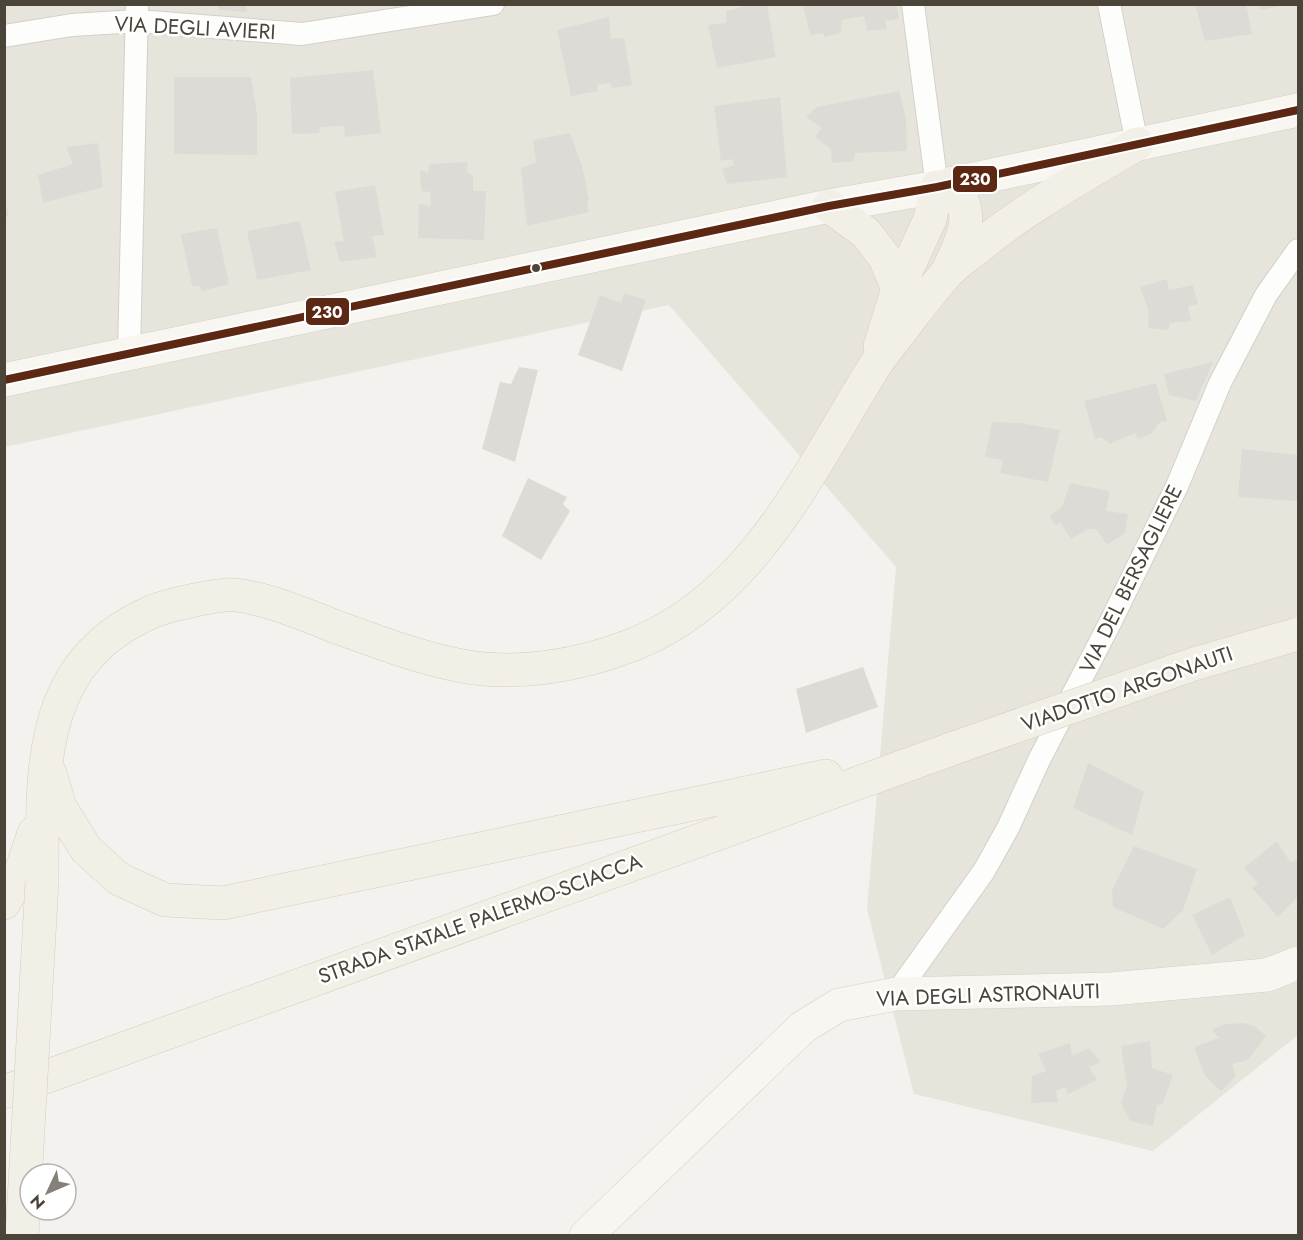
<svg xmlns="http://www.w3.org/2000/svg" width="1303" height="1240" font-family="Jost,sans-serif">
	<style>
		.residential { fill: #e7e4dc }
		.building { fill: #dedbd6 }
		.lines { fill: none; stroke-linecap: round; stroke-linejoin: round }
		.street-casing { stroke: #d2d0cb; stroke-width: 24 }
		.secondary-casing { stroke: #d3cfc5; stroke-width: 34 }
		.primary-casing { stroke: #d6cebb; stroke-width: 34 }
		.street { stroke: #fdfdfc; stroke-width: 22 }
		.secondary { stroke: #f7f6f1; stroke-width: 33 }
		.primary { stroke: #f2efe6; stroke-width: 33 }
		.primary-bridge-casing { stroke: #d6cebb; stroke-width: 34; stroke-linecap: butt }
		.primary-bridge { stroke: #f2efe6; stroke-width: 33 }
		.bus-1-casing { stroke: #fff; stroke-width: 12 }
		.bus-1 { stroke: #5c2814; stroke-width: 8 }
		.bus-dot { fill: #4b4439; stroke: #fff; stroke-width: 2 }
		.labels { text-anchor: middle; dominant-baseline: central; stroke-width: 5; stroke-linejoin: round; paint-order: stroke }
		.street-label { font-size: 21px; fill: #4b4439; stroke: #fff }
		.line-badge { stroke: #fff; stroke-width: 2 }
		.badge-label { font-size: 16px; text-anchor: middle; font-weight: bold; fill: #fff }
	</style>
	<rect width="100%" height="100%" fill="#f4f2ee"/>
	<path class="residential" d="M4 5H1298V1035L1153 1151 914 1094 867 909 896 567 669 305 5 447Z"/>
	<path class="building" d="M218 4H246L247 12 219 10Z
		M755 4H767L776 57 717 68 708 25 726 23V11Z
		M805 4H896L899 19 885 21 887 29 867 31 864 16 842 20 841 33 824 37V33L810 35 803 5Z
		M1195 4H1246L1252 34 1205 41Z
		M1259 4H1281V6L1260 10Z
		M609 17 611 39 624 38 632 85 612 88 610 83 597 85 598 91 571 96 557 30Z
		M373 70 381 133 345 137 344 126 319 127 320 133 292 134 290 78Z
		M174 77H251L257 114V155L174 154Z
		M899 91 906 118 907 151 855 153 854 161 832 163 831 149 815 137 822 128 806 117 817 107Z
		M780 97 787 177 727 184 722 169 734 165 732 159 721 161 714 106Z
		M570 133 582 166 589 200 587 201 589 212 527 226 521 168 536 162 533 140Z
		M98 143 103 187 43 203 38 175 73 164 66 147Z
		M468 162 467 171 473 176V191H486L484 240 418 238 419 204 431 206 430 192 421 191 420 170 428 173 429 164Z
		M375 185 384 235 372 236 377 257 340 262 334 242 344 241 335 192Z
		M4 197 9 216 4 217Z
		M300 221 311 270 257 280 247 231Z
		M217 228 229 284 202 291 199 286H192L181 234Z
		M1167 279 1169 290 1193 285 1198 304 1188 306 1191 321 1170 323 1168 330 1148 328 1149 312 1140 287Z
		M624 293 646 300 622 371 578 355 600 295 621 303Z
		M1213 362 1196 401 1169 395 1164 374Z
		M519 367 538 370 515 462 482 449 500 382 511 384Z
		M1156 383 1167 421 1160 422 1151 434 1138 439 1135 433 1110 444 1101 437 1095 439 1084 401Z
		M992 422 1020 423 1060 430 1048 482 1000 473 1003 460 985 457Z
		M1242 449 1298 455V501L1238 497Z
		M528 478 567 497 563 504 570 511 541 560 502 536Z
		M1070 483 1110 491 1106 511 1128 514 1125 533 1107 545 1096 529H1088L1071 539 1060 522 1056 526 1049 516 1062 507Z
		M863 667 878 707 806 733 796 689Z
		M1088 763 1144 792 1132 835 1073 808Z
		M1277 841 1290 862 1296 860 1298 863V897L1278 917 1252 888 1258 883 1244 868Z
		M1134 846 1197 869 1183 910 1163 929 1113 907 1112 890Z
		M1230 897 1245 935 1212 955 1192 915Z
		M1244 1023 1256 1027 1266 1036 1248 1060 1232 1064 1236 1076 1221 1091 1205 1076 1194 1047 1219 1038 1212 1030 1224 1024Z
		M1150 1041 1152 1068 1173 1075 1163 1103 1157 1106 1153 1126 1130 1121 1121 1103 1127 1086 1121 1046Z
		M1070 1043 1072 1056 1089 1048 1101 1062 1089 1067 1097 1080 1068 1094 1066 1087 1056 1091 1058 1102 1031 1103 1032 1076 1046 1071 1038 1054Z"/>
	<g class="lines">
		<g class="street-casing">
			<path id="street" d="M913 4 937 187
				M1109 4 1137 144
				M4 36 72 25 137 21 302 34 493 4
				M129 354 137 4
				M896 994 984 871 1008 828 1039 760 1111 621 1177 486 1220 383 1266 295 1298 250"/>
		</g>
		<g class="secondary-casing">
			<path id="secondary" d="M4 380 829 206 937 187 1298 110
				M586 1236 803 1027 839 1005 896 994 1111 989 1267 975 1298 963"/>
		</g>
		<g class="primary-casing">
			<path id="primary" d="M829 206 866 233 885 258 898 289
				M949 269C964 233 976 219 953 183
				M880 346 898 289 930 219 937 187
				M50 773 60 807 86 849 119 879 165 900 223 903 826 776
				M42 882C43 773 34 661 154 611 169 605 221 593 236 595 270 599 308 616 339 628 378 642 417 657 457 665 513 677 579 666 632 645 752 598 807 475 871 372 880 356 892 343 903 328 917 310 931 291 946 274 955 264 966 257 976 249 1025 208 1082 177 1137 144
				M4 903 19 877 34 833
				M4 1092 957 747"/>
		</g>
		<use href="#street" class="street"/>
		<use href="#secondary" class="secondary"/>
		<use href="#primary" class="primary"/>
		<g class="primary-bridge-casing">
			<path id="primary-bridge" d="M957 747 1194 664 1298 634
				M22 1236 42 882"/>
		</g>
		<use href="#primary-bridge" class="primary-bridge"/>
		<g class="bus-1-casing">
			<path id="bus-1" d="M4 380 829 206 937 187 1298 110"/>
		</g>
		<use href="#bus-1" class="bus-1"/>
	</g>
	<circle class="bus-dot" cx="536" cy="268" r="5"/>
	<g class="labels">
		<g class="street-label">
			<text transform="translate(195 28) rotate(3)">VIA DEGLI AVIERI</text>
			<text transform="translate(1131 579) rotate(-64)">VIA DEL BERSAGLIERE</text>
			<text transform="translate(1127 689) rotate(-19)">VIADOTTO ARGONAUTI</text>
			<text transform="translate(480 919) rotate(-20)">STRADA STATALE PALERMO-SCIACCA</text>
			<text transform="translate(988 995) rotate(-2)">VIA DEGLI ASTRONAUTI</text>
		</g>
	</g>
	<g class="line-badge">
		<rect x="952" y="165" width="46" height="28" rx="6" fill="#5c2814"/>
		<rect x="305" y="297" width="45" height="29" rx="6" fill="#5c2814"/>
	</g>
	<g class="badge-label">
		<text x="975" y="185">230</text>
		<text x="327" y="318">230</text>
	</g>
	<rect width="1303" height="1240" fill="none" stroke="#4b4439" stroke-width="12"/>
	<g transform="translate(48 1192) rotate(226)"><circle r="28" fill="#ffffff" stroke="#b7b4b0" stroke-width="1.5"/>
	<path d="M0-4.5L10 22L0 15L-10 22Z" fill="#868178"/>
	<text y="-9" font-size="16" font-weight="bold" text-anchor="middle" fill="#4b4439">N</text>
	</g>
</svg>
